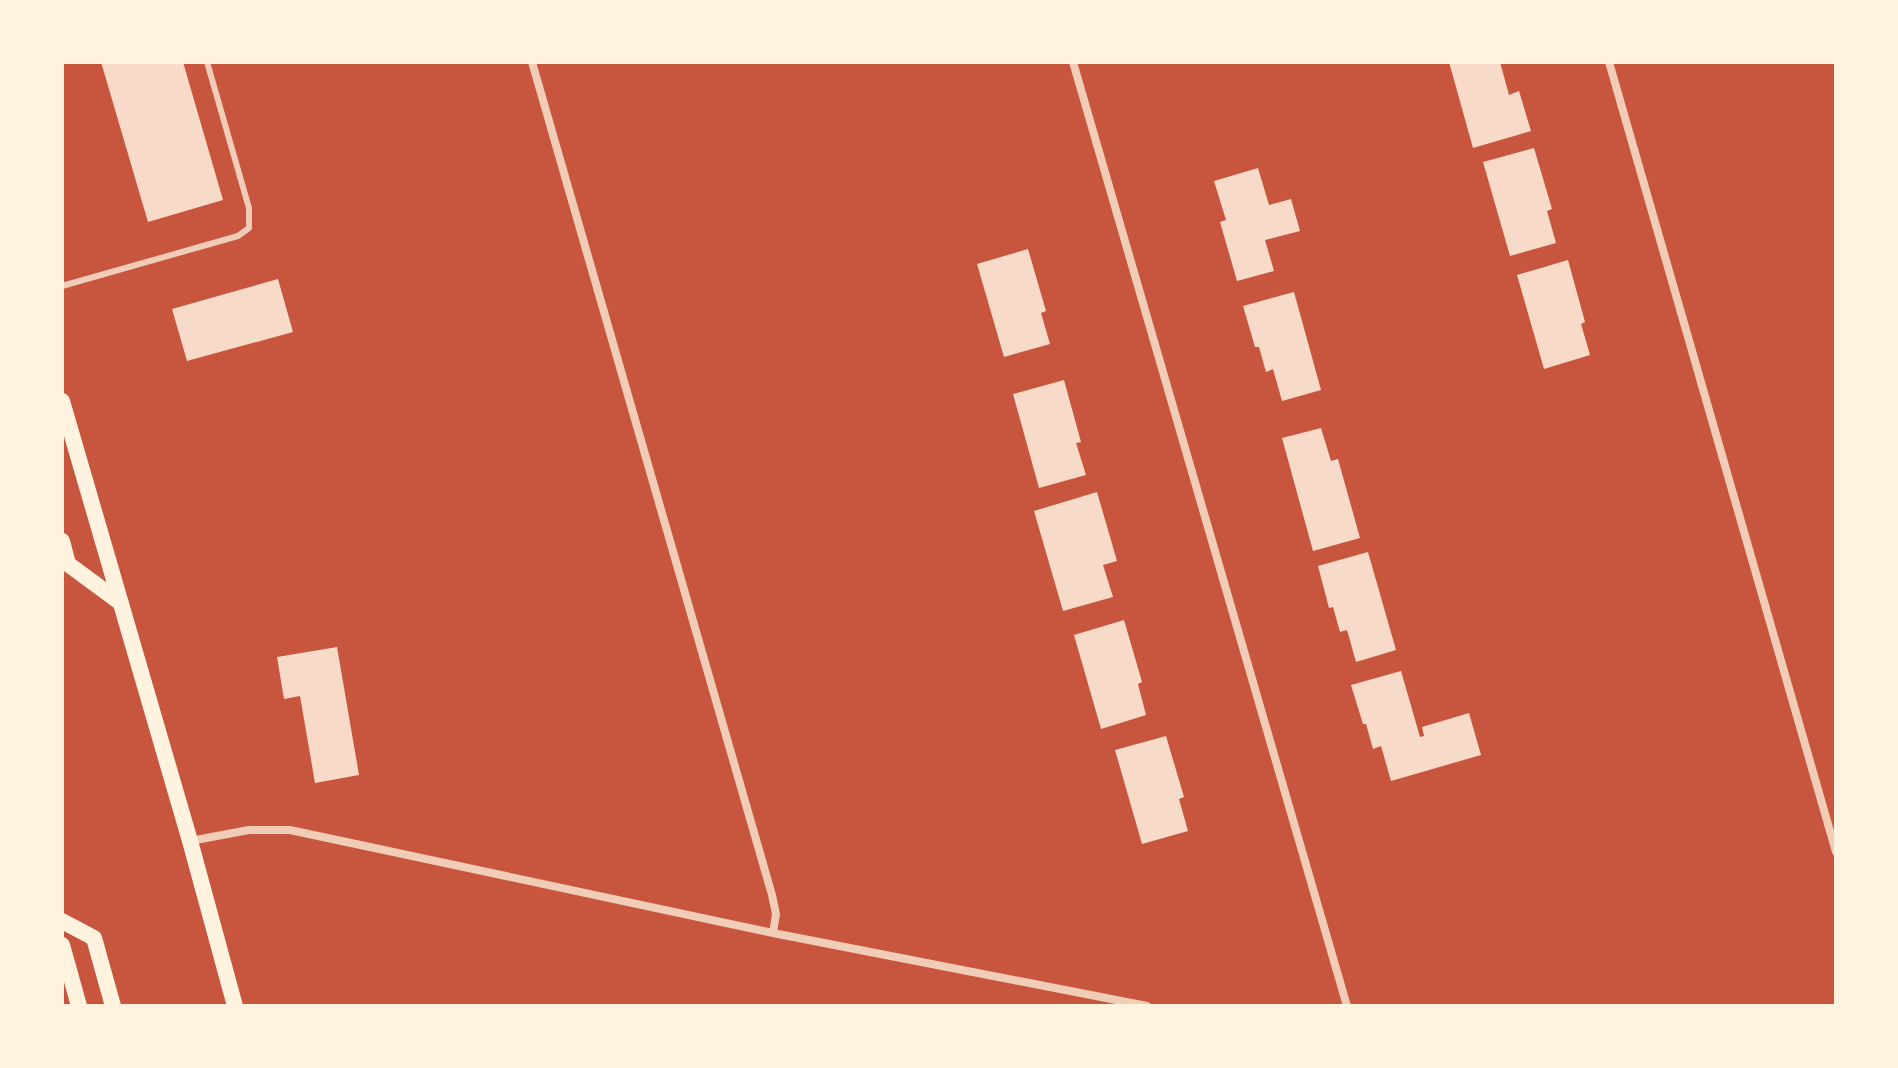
<svg xmlns="http://www.w3.org/2000/svg" width="1898" height="1068" font-family="Montserrat,sans-serif">
	<style>
		.building { fill: #f7dbc8 }
		.lines { fill: none; stroke-linecap: round; stroke-linejoin: round }
		.service { stroke: #f1ccb7; stroke-width: 6 }
		.minor { stroke: #f1ccb7; stroke-width: 8 }
		.secondary { stroke: #fff3e0; stroke-width: 16 }
	</style>
	<rect width="100%" height="100%" fill="#c8553d"/>
	<path class="building" d="M101 62H183L223 200 148 222Z
		M1449 62H1500L1509 95 1519 91 1531 131 1473 148Z
		M1534 148 1552 209 1547 211 1556 243 1510 256 1483 162Z
		M1258 168 1269 205 1291 199 1300 231 1265 240 1274 271 1237 281 1220 222 1226 220 1214 181Z
		M1028 249 1046 311 1041 313 1050 344 1004 357 977 264Z
		M1568 260 1585 322 1581 324 1590 355 1544 369 1517 275Z
		M278 279 293 332 187 361 172 309Z
		M1294 292 1321 390 1282 401 1273 369 1266 372 1259 347H1255L1243 306Z
		M1064 380 1081 442 1076 443 1086 475 1039 488 1013 394Z
		M1321 428 1331 461 1338 459 1360 538 1313 551 1282 438Z
		M1097 492 1117 561 1103 565 1113 597 1063 611 1034 511Z
		M1368 552 1396 650 1356 662 1347 630 1340 632 1333 607 1329 608 1318 566Z
		M1124 620 1142 682 1138 684 1146 715 1101 729 1074 635Z
		M337 647 359 775 315 783 300 696 284 699 277 657Z
		M1401 671 1420 737 1424 736 1422 727 1469 713 1481 755 1391 781 1381 746 1373 749 1366 724H1363L1351 685Z
		M1166 736 1184 797 1179 799 1188 831 1142 844 1115 750Z"/>
	<g class="lines">
		<path class="service" d="M62 286 238 236 249 228V208L207 62"/>
		<path class="minor" d="M532 62 772 895 776 914 773 933
			M1073 62 1347 1006
			M1609 62 1836 852
			M190 841 249 830H290L773 933 1147 1006"/>
		<path class="secondary" d="M62 401 190 841 235 1006
			M62 541 68 564 121 603
			M62 921 94 938 113 1006
			M62 945 79 1006"/>
	</g>
	<rect width="1898" height="1068" fill="none" stroke="#fff3e0" stroke-width="128"/>
</svg>
